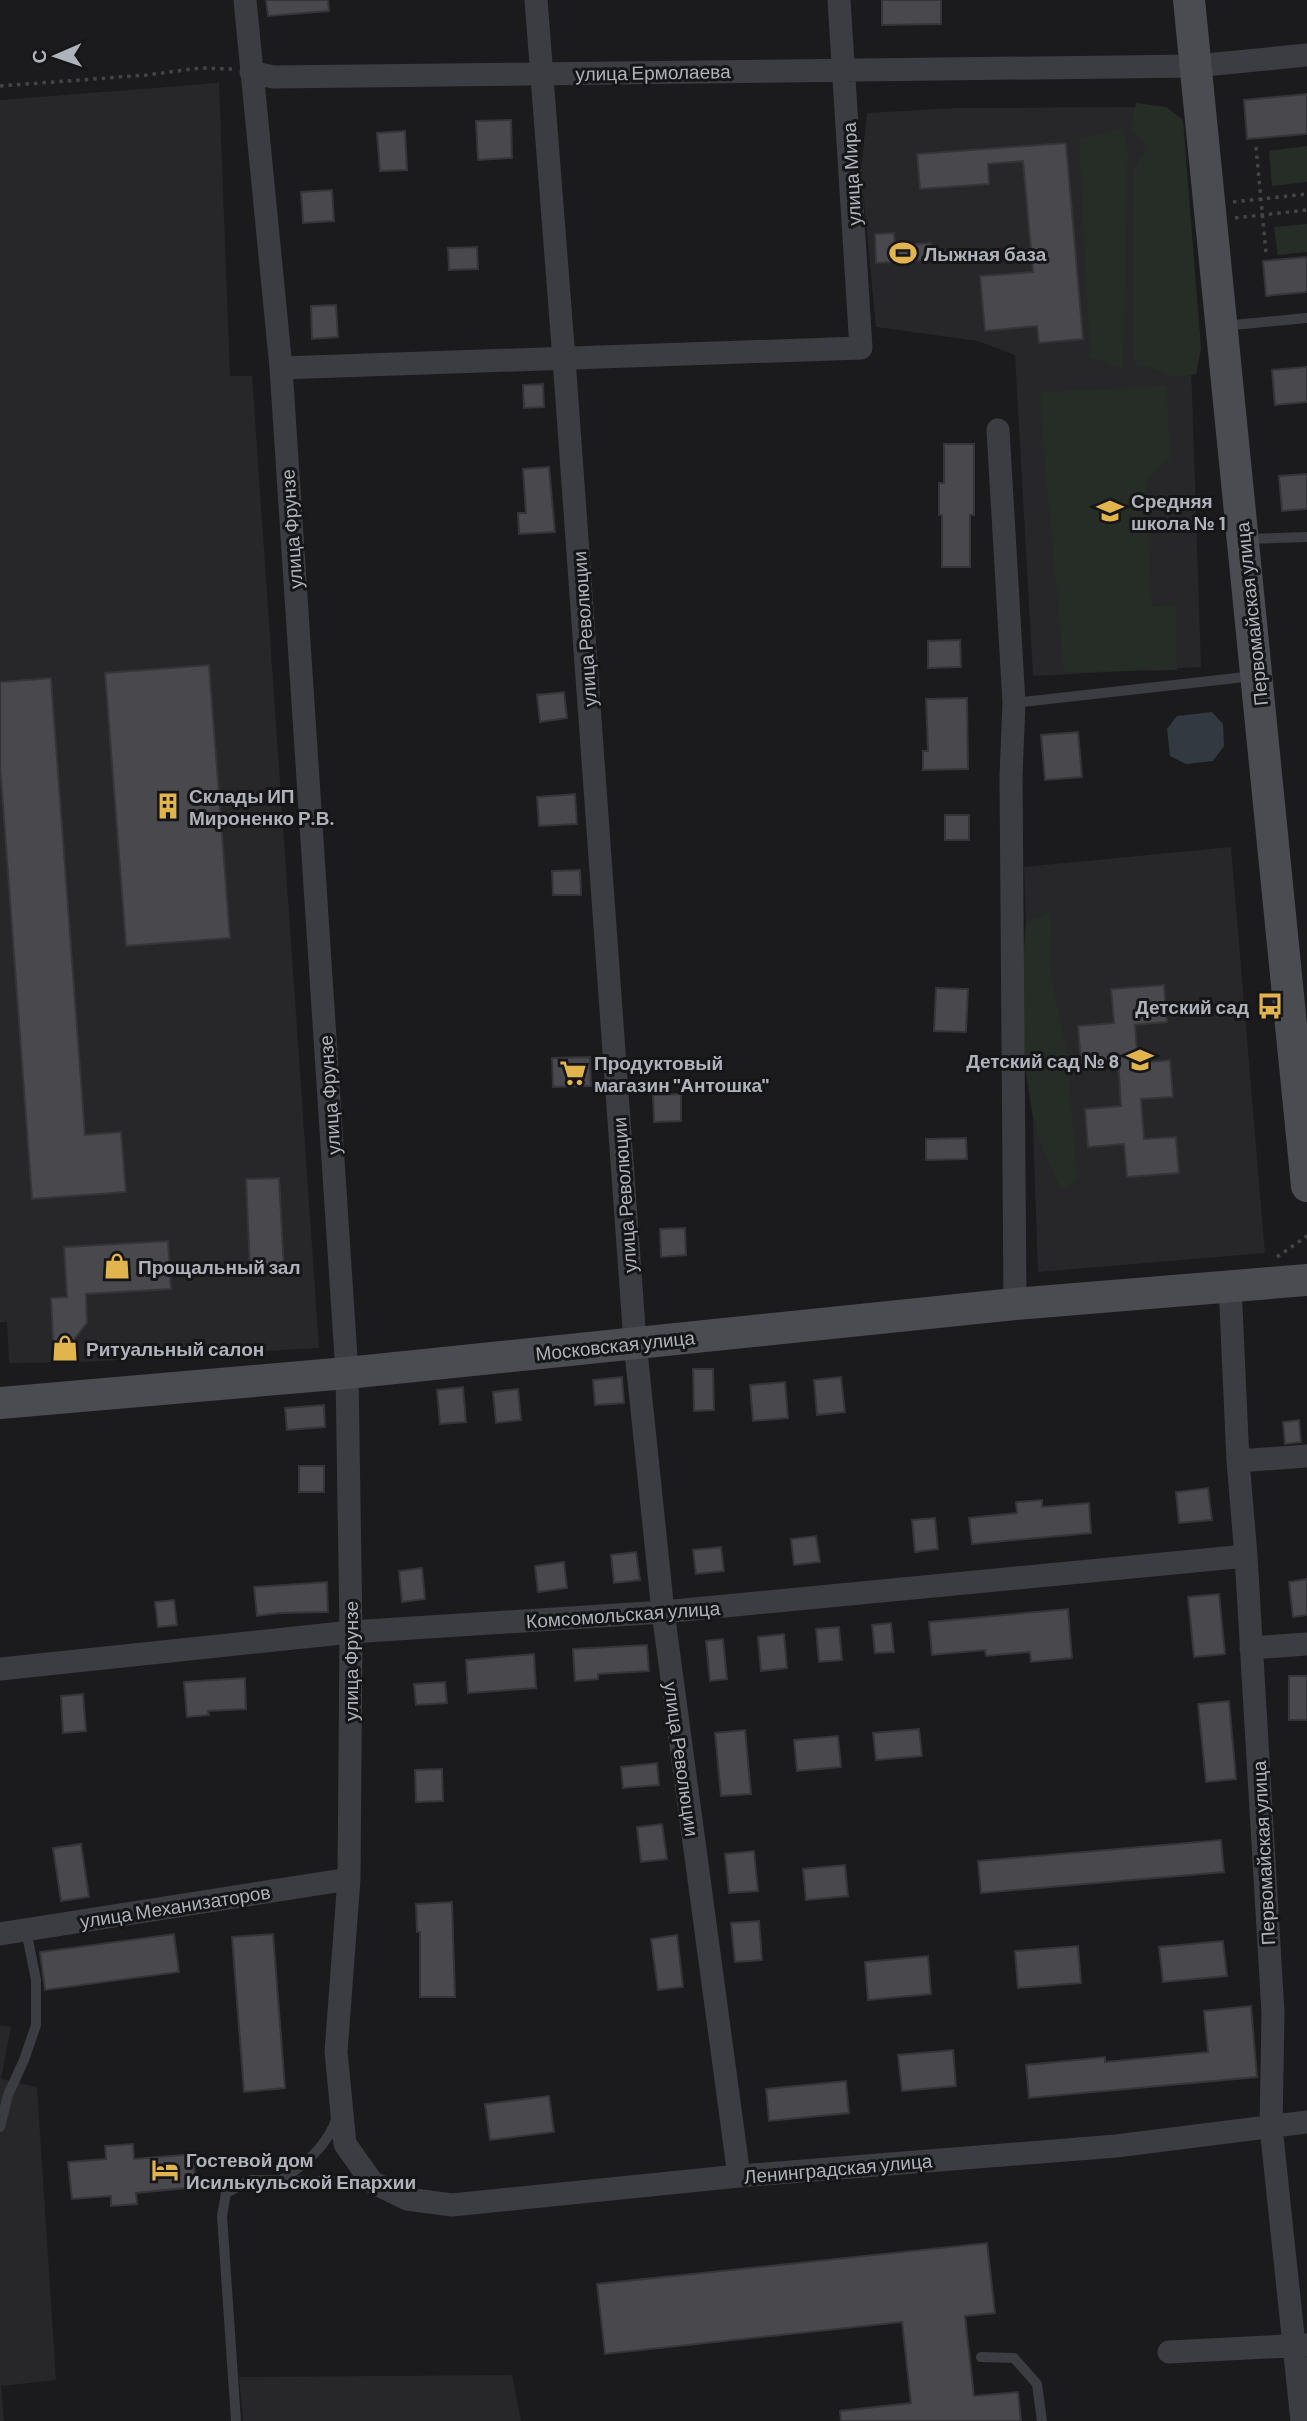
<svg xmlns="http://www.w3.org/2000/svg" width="1307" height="2421" font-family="Barlow,sans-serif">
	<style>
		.built { fill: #27272a }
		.green { fill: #252d26 }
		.water { fill: #323940 }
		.building { fill: #48484d; stroke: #353539; stroke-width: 2 }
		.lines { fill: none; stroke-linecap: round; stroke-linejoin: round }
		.path { stroke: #424448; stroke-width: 3.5; stroke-dasharray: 3.5 5; stroke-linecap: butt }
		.lane { stroke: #3c3d42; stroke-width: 10 }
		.street { stroke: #3c3d42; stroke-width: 23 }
		.secondary { stroke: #4a4c51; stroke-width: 32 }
		.labels { text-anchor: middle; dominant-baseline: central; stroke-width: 6; stroke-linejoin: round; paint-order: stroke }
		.street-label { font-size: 19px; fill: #afb2bb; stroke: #161618 }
		.poi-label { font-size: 19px; font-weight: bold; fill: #afb2bb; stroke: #161618; text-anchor: start }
	</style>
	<rect width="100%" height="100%" fill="#1b1b1d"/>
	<path class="built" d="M219 83 230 376H252L319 1348 84 1362 9 1363 7 1322H0V100Z
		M1166 107 1183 120 1201 667 1033 676 1015 355 978 341 876 327 861 170 867 113 957 108Z
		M1231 847 1265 1253 1038 1272 1024 867Z
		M0 2025 11 2027 1 2079 37 2087 56 2380 1 2386 4 2421H0Z
		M512 2375 521 2421H243L239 2377Z"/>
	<path class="green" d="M1136 103 1166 107 1183 120 1201 348 1196 374 1174 377 1150 367H1138L1133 360V171L1149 146 1131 130Z
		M1123 128 1128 154 1123 369 1090 357 1079 139Z
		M1307 146V182L1272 186 1269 151Z
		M1307 224V252L1278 255 1274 227Z
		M1167 386 1170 458 1145 482 1152 607 1176 606 1177 670 1064 672 1041 420V392Z
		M1051 913 1049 966 1067 1054 1077 1181 1061 1190C1054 1173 1044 1154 1038 1136 1020 1070 1020 990 1026 922Z"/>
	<path class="water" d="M1212 712 1223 724 1224 746 1213 761 1186 764 1170 756 1167 729 1177 716Z"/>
	<path class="building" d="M266 0H328L329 11 268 16Z
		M882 0H941V24L882 25Z
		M1307 94V134L1247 139 1244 100Z
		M511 120 512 158 478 160 476 121Z
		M405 131 407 170 380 171 377 133Z
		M1066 143 1083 339 1039 343 1037 326 985 331 980 276 1033 272 1023 161 988 164 989 184 920 189 917 154Z
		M332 190 334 221 303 223 301 192Z
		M894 233 895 245 931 243 932 260 876 263 875 234Z
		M477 247 478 269 449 270 448 248Z
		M1307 257V292L1266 296 1263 261Z
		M336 305 338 337 312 339 311 306Z
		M1307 367V402L1275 405 1272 370Z
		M543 384 544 407 524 408 523 385Z
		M944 444H974V515H970V567H942V515H939V483H944Z
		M549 467 555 532 519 534 518 513H526L523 469Z
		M1307 474V509L1282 511 1279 476Z
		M960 640 961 667 928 668V641Z
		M209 665 230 938 126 946 105 673Z
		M51 678 85 1135 121 1132 126 1192 32 1199 0 765V682Z
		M564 692 567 718 540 722 537 695Z
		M967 698 968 769 923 770V751H928L926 699Z
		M1078 732 1082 777 1045 780 1041 735Z
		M575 794 577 824 539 826 537 797Z
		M945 815H969V840H945Z
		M580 870 581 895H553L552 871Z
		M1164 985 1167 1022 1135 1025 1138 1063 1170 1060 1173 1097 1141 1099 1144 1139 1176 1137 1179 1173 1127 1177 1124 1144 1088 1147 1085 1109 1121 1106 1118 1060 1081 1063 1078 1026 1114 1023 1111 989Z
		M936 988 968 989 966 1032 934 1031Z
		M590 1057 591 1086 553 1087 552 1058Z
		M681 1094V1121L654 1122 653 1095Z
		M966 1138 967 1159 926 1160V1139Z
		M279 1178 284 1268 250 1269 246 1179Z
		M685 1228 686 1255 661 1257 660 1229Z
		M168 1241 171 1289 86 1294 87 1323 73 1341 74 1362H54L51 1298 67 1297 64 1247Z
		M693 1369H713L714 1410 694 1411Z
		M622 1377 624 1403 595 1405 593 1380Z
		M841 1377 845 1412 817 1415 814 1380Z
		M785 1382 788 1418 753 1421 750 1385Z
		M463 1387 466 1422 440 1424 437 1390Z
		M518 1389 521 1420 496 1423 493 1392Z
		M324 1405 325 1427 287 1430 285 1408Z
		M1299 1420 1301 1442 1285 1444 1283 1422Z
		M299 1466H324V1492H299Z
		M1208 1488 1212 1520 1179 1523 1176 1492Z
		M1042 1500V1507L1089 1503 1091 1533 972 1544 969 1518 1017 1513 1016 1502Z
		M935 1518 938 1549 915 1552 912 1520Z
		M816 1536 820 1562 794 1565 791 1539Z
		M721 1547 724 1571 696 1574 693 1550Z
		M636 1552 640 1580 614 1583 611 1555Z
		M564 1562 567 1588 538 1592 535 1566Z
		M422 1568 425 1599 402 1602 399 1571Z
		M1307 1579V1615L1293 1617 1289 1582Z
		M327 1582 328 1612 280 1613 257 1616 254 1587Z
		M1219 1594 1225 1654 1194 1657 1188 1597Z
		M174 1600 177 1625 158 1627 155 1602Z
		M1068 1609 1072 1658 1031 1662 1030 1652 986 1656 985 1650 932 1655 929 1622Z
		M891 1623 894 1652 875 1653 872 1625Z
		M839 1627 842 1660 819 1662 816 1629Z
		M784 1634 787 1668 761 1671 758 1637Z
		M723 1639 727 1679 710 1681 706 1641Z
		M647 1645 649 1671 598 1674V1679L575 1681 573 1649Z
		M534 1654 536 1688 468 1693 466 1660Z
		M1289 1676H1307V1720H1289Z
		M245 1678 246 1709 208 1711 209 1715 187 1717 184 1682Z
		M445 1682 447 1703 416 1705 414 1684Z
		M83 1694 86 1731 63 1733 61 1696Z
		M1229 1701 1236 1779 1206 1782 1198 1704Z
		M919 1729 922 1756 876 1760 873 1733Z
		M745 1730 751 1794 721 1796 715 1733Z
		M838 1736 841 1767 797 1771 794 1740Z
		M657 1763 659 1785 623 1788 621 1767Z
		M442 1769 443 1801 416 1802 415 1770Z
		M662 1824 667 1859 641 1862 637 1827Z
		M1221 1840 1224 1872 981 1893 978 1861Z
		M81 1844 89 1897 61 1901 53 1848Z
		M754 1851 758 1891 729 1893 725 1854Z
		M845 1865 848 1896 806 1900 803 1869Z
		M452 1902 455 1997H420V1932H417L416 1904Z
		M759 1921 762 1960 735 1962 731 1923Z
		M174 1934 179 1972 45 1990 40 1952Z
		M273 1934 285 2088 244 2092 232 1937Z
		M677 1935 683 1987 658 1990 651 1939Z
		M1223 1941 1227 1976 1163 1982 1159 1947Z
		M1078 1946 1081 1983 1018 1988 1015 1951Z
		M928 1956 931 1994 868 2000 865 1962Z
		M1251 2006 1257 2077 1029 2098 1026 2065 1105 2057V2062L1208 2052 1204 2011Z
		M953 2050 956 2086 902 2091 898 2055Z
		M846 2081 849 2113 769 2121 766 2089Z
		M549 2096 554 2132 490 2140 485 2104Z
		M133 2144 134 2159 193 2154 196 2187 136 2193 137 2204 111 2206V2196L72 2199 68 2162 106 2159 105 2146Z
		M987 2243 995 2313 965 2316 974 2396 1018 2392 1021 2421H841L840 2411 911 2403 902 2322 605 2354 597 2284Z"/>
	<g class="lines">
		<path class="path" d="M0 86 147 75 200 68 232 69
			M1256 147 1266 253
			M1233 202 1307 194
			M1235 218 1307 210
			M1277 1257 1307 1236"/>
		<path class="lane" d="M1223 326 1307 318
			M1247 539 1307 537
			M1014 703 1254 676
			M0 2127 8 2095 24 2060 36 2025V1980L26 1930
			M280 2181C304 2165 328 2146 337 2117
			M981 2357 1014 2358 1037 2384 1042 2421
			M236 2421 222 2216 226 2193 251 2180 372 2182"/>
		<path class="street" d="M245 0 281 368 347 1373 351 1632 349 1879 336 2052 345 2144 372 2182 407 2199 452 2205 739 2176 1116 2146 1307 2122
			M536 0 564 359 635 1342 663 1612 739 2176
			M251 72 273 77 1195 66 1307 55
			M281 368 861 348 839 0
			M998 430 1014 703 1011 776 1015 1304
			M1230 1285 1238 1461 1246 1556 1273 2013 1271 2127 1302 2421
			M1238 1461 1307 1456
			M1251 1648 1307 1644
			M0 1669 351 1632 663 1612 1246 1556
			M0 1934 349 1879
			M1169 2352 1307 2345"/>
		<path class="secondary" d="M1189 0 1307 1186
			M0 1403 347 1373 1015 1304 1307 1280"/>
	</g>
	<defs>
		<g id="stadium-bare" transform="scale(2.1)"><path d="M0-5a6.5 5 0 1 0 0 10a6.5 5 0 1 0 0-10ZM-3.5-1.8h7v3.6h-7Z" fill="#e2b44d" stroke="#161618" stroke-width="2.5" paint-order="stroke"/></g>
		<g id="school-bare" transform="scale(2.1)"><path d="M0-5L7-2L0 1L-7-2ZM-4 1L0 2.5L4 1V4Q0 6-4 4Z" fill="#e2b44d" stroke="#161618" stroke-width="2.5" paint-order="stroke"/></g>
		<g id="building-bare" transform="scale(2.1)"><path d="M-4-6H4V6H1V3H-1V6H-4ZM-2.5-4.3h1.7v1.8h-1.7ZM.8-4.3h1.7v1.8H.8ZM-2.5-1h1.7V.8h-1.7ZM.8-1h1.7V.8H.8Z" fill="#e2b44d" stroke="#161618" stroke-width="2.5" paint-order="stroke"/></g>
		<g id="bus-bare" transform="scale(2.1)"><path d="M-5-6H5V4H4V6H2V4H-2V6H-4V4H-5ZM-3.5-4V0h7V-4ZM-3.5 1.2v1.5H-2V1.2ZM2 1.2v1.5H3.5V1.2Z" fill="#e2b44d" stroke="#161618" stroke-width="2.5" paint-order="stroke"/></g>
		<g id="supermarket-bare" transform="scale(2.1)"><path d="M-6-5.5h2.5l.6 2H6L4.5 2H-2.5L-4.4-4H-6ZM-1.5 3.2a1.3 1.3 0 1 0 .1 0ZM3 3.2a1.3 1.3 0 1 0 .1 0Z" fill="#e2b44d" stroke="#161618" stroke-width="2.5" paint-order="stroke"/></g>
		<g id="shop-bare" transform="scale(2.1)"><path d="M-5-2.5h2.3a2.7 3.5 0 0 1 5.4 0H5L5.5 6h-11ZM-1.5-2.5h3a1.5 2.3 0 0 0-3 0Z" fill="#e2b44d" stroke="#161618" stroke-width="2.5" paint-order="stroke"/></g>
		<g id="hotel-bare" transform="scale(2.1)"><path d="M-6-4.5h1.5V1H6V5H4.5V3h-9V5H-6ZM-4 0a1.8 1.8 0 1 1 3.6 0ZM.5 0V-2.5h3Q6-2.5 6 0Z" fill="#e2b44d" stroke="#161618" stroke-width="2.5" paint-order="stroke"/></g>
	</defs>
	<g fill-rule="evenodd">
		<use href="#stadium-bare" x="903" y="253"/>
		<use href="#school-bare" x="1110" y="511"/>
		<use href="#building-bare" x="168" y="806"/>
		<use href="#bus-bare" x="1270" y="1006"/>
		<use href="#school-bare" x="1140" y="1060"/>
		<use href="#supermarket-bare" x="573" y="1073"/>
		<use href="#shop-bare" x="117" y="1266"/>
		<use href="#shop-bare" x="65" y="1348"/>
		<use href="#hotel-bare" x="165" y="2170"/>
	</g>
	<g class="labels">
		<g class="street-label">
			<text transform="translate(653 72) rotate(-1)">улица Ермолаева</text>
			<text transform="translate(851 174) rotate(-93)">улица Мира</text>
			<text transform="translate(291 529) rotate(-94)">улица Фрунзе</text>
			<text transform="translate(1251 614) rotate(-96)">Первомайская улица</text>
			<text transform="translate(584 629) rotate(-94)">улица Революции</text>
			<text transform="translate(329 1095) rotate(-94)">улица Фрунзе</text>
			<text transform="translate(624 1195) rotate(-94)">улица Революции</text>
			<text transform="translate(615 1345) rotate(-6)">Московская улица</text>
			<text transform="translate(623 1614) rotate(-4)">Комсомольская улица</text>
			<text transform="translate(350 1661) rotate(-90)">улица Фрунзе</text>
			<text transform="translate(682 1759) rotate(82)">улица Революции</text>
			<text transform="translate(1263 1853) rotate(-93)">Первомайская улица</text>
			<text transform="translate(175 1906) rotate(-9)">улица Механизаторов</text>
			<text transform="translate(838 2168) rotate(-5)">Ленинградская улица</text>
		</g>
		<g class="poi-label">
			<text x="924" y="253">Лыжная база</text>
			<text x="1131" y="500">Средняя<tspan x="1131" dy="22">школа № 1</tspan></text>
			<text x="189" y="795">Склады ИП<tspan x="189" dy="22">Мироненко Р.В.</tspan></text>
			<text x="1249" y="1006" text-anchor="end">Детский сад</text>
			<text x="1119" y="1060" text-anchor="end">Детский сад № 8</text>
			<text x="594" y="1062">Продуктовый<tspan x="594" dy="22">магазин "Антошка"</tspan></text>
			<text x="138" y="1266">Прощальный зал</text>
			<text x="86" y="1348">Ритуальный салон</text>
			<text x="186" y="2159">Гостевой дом<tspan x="186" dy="22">Исилькульской Епархии</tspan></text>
		</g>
	</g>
	<g transform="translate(56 56) rotate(268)" stroke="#161618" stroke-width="5" paint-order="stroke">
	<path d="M0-5L12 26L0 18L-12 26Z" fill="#afb2bb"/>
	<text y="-10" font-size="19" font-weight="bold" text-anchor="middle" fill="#afb2bb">С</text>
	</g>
</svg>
